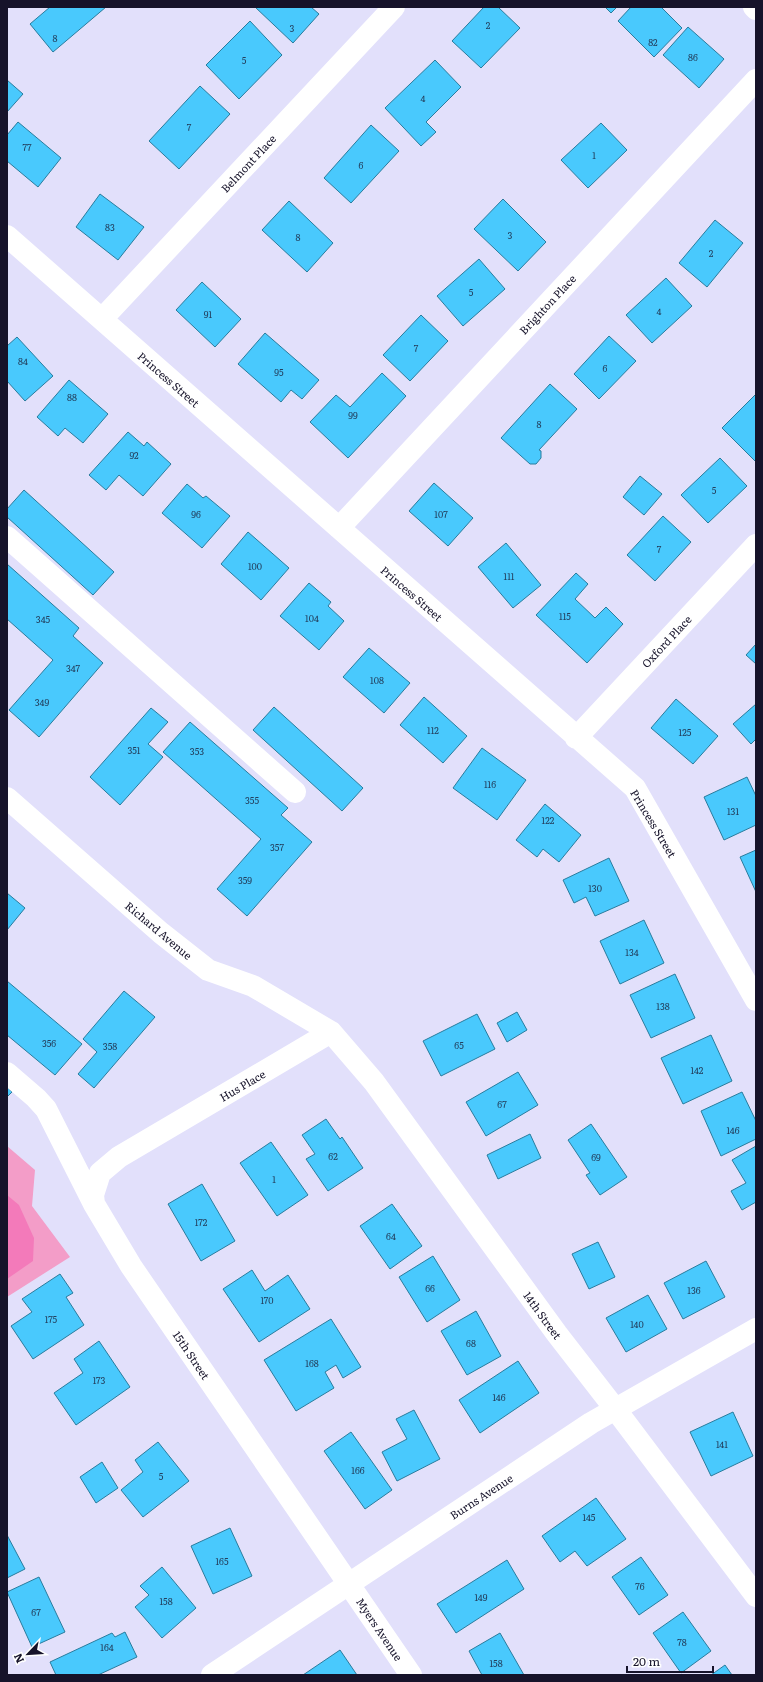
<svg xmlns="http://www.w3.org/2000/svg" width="763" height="1682" font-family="Literata,serif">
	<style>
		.green { fill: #f39dc8 }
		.forest { fill: #f37aba }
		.building { fill: #49c9fd; stroke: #2a7c9d }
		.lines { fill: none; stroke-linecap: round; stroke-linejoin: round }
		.minor { stroke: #fff; stroke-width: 22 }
		.labels { text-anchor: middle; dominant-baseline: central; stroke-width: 3; stroke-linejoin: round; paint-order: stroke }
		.number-label { font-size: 9px; fill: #23405f }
		.street-label { font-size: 11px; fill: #16132a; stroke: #fff }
	</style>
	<rect width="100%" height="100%" fill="#e2e0fb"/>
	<path class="green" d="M7 1146 35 1170 32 1206 70 1257 7 1297Z"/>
	<path class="forest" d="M7 1195 19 1205 34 1238 33 1261 7 1279Z"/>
	<path class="building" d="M50 7H106L53 52 30 24Z
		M255 7H311L319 14 293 43Z
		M484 7H498L520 28 481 68 452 41Z
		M605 7H617L611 13Z
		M631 7H661L682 28 654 57 618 21Z
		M250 21 282 55 239 99 206 65Z
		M688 27 724 59 699 88 663 55Z
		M435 60 461 87 426 122 436 132 421 146 385 108Z
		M7 80 23 94 7 112Z
		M200 86 230 114 179 169 149 141Z
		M18 122 61 158 38 187 7 161V135Z
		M601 123 627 150 588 188 561 160Z
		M371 125 399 151 351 203 324 178Z
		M100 194 144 227 118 260 76 227Z
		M503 199 546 242 518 271 474 229Z
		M289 201 333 243 307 272 262 230Z
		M715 220 743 243 707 287 679 263Z
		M479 259 505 289 463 326 437 296Z
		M666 278 692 306 652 343 626 315Z
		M202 282 241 319 215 347 176 310Z
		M421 315 448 341 410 381 383 355Z
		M265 333 319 380 302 399 291 390 281 402 238 364Z
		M609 336 636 361 599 399 574 374Z
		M17 337 53 376 25 401 7 381V346Z
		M382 373 406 396 348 458 310 422 336 395 350 407Z
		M69 380 108 414 83 443 65 428 58 436 37 417Z
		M550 384 577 409 539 450 541 451V458L536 464H530L501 438Z
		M756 394V462L722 428Z
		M128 432 144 446 147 442 171 464 143 496 119 475 106 490 89 475Z
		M720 458 747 486 708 523 681 495Z
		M640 476 662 494 644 515 623 497Z
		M434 483 473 518 448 546 409 511Z
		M187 484 203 498 206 496 230 516 202 548 162 513Z
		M24 490 114 572 93 595 7 517V509Z
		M663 516 691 542 655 581 627 555Z
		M248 532 289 568 261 600 221 564Z
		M506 543 541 585 513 608 478 567Z
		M7 564 79 628 73 636 103 663 39 737 9 710 53 660 7 619Z
		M576 573 588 584 575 599 595 618 606 607 623 624 587 663 536 615Z
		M309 583 331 602 328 606 344 621 319 650 280 616Z
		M756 644V664L746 655Z
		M369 648 410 683 384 713 343 677Z
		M424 697 467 736 443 763 400 725Z
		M676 699 718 736 693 764 651 728Z
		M756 704V739L751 744 733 724Z
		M274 707 363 788 342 811 253 730Z
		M151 708 168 722 148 744 163 757 120 805 90 777Z
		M190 722 288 808 281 815 312 842 247 916 217 889 261 839 163 752Z
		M482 748 526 780 497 820 453 788Z
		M747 777 756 796V825L724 840 704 797Z
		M545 804 581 835 559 862 543 849 537 857 516 840Z
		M756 850V892L740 857Z
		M609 858 629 901 595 916 586 897 574 903 563 880Z
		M7 893 25 908 7 930Z
		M644 920 664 963 620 984 600 941Z
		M675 974 695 1018 651 1038 630 995Z
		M7 981 82 1044 55 1075 7 1035Z
		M124 991 155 1017 94 1088 78 1074 97 1052 83 1039Z
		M517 1012 527 1030 507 1042 497 1023Z
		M477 1014 495 1049 441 1076 423 1041Z
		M711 1035 732 1081 683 1104 661 1058Z
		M518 1072 538 1105 486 1136 466 1102Z
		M7 1087 12 1092 7 1097Z
		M742 1092 756 1121V1139L721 1156 701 1111Z
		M326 1119 340 1139 342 1137 363 1168 328 1191 306 1159 315 1154 302 1135Z
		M591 1124 627 1177 600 1195 586 1175 590 1173 568 1140Z
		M530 1134 541 1158 498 1179 487 1155Z
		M271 1142 308 1195 277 1216 240 1163Z
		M756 1146V1202L742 1210 731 1191 746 1183 732 1160Z
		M202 1184 235 1241 201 1261 168 1204Z
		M392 1204 422 1246 390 1269 360 1226Z
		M598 1242 615 1277 589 1289 572 1254Z
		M433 1256 460 1300 427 1322 399 1277Z
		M706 1261 725 1297 683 1319 664 1283Z
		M252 1270 265 1291 288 1275 310 1309 259 1342 223 1289Z
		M60 1274 73 1293 66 1297 84 1325 33 1359 11 1326 32 1312 22 1299Z
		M648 1295 667 1329 626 1352 606 1318Z
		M476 1311 501 1356 467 1375 441 1331Z
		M331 1319 361 1367 343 1378 336 1365 325 1372 334 1388 296 1411 264 1360Z
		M99 1341 130 1387 76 1425 54 1393 83 1373 74 1359Z
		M518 1361 539 1393 480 1433 459 1400Z
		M414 1410 440 1459 397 1481 382 1452 407 1439 396 1419Z
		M733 1412 753 1456 711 1476 690 1432Z
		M351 1432 392 1490 365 1509 324 1451Z
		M158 1442 189 1481 143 1517 121 1490 143 1472 135 1460Z
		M102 1462 118 1488 96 1503 80 1477Z
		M596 1498 626 1539 587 1566 575 1551 560 1562 542 1536Z
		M230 1528 252 1576 213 1594 191 1546Z
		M7 1535 25 1569 7 1578Z
		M641 1557 668 1595 639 1615 612 1577Z
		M507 1560 524 1589 456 1633 437 1604Z
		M162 1567 196 1608 162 1638 135 1607 149 1595 140 1586Z
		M39 1577 65 1632 32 1647 7 1592Z
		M683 1612 711 1651 681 1673 653 1633Z
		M125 1632 137 1657 98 1675H56L50 1662 112 1633 115 1637Z
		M500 1633 524 1675H482L469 1651Z
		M340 1650 357 1675H303Z
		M725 1665 732 1675H711Z"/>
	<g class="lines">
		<path class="minor" d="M754 7 756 9
			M7 236 635 788 756 1000
			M102 319 394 7
			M339 528 756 80
			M7 537 295 792
			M576 738 756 545
			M7 798 161 933 208 970 253 986 331 1032 374 1082 557 1334 616 1410 756 1596
			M331 1032 119 1157 100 1173 93 1195 94 1204 131 1266 411 1675
			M7 1073 36 1098 46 1109 94 1204
			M212 1675 591 1423 756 1329"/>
	</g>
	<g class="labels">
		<g class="number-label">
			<text x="488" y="25">2</text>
			<text x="292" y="28">3</text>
			<text x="55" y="38">8</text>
			<text x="653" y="42">82</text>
			<text x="693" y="57">86</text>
			<text x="244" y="60">5</text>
			<text x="423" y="98">4</text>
			<text x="189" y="127">7</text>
			<text x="27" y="147">77</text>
			<text x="594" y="155">1</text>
			<text x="361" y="165">6</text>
			<text x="110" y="227">83</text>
			<text x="510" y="235">3</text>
			<text x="298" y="237">8</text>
			<text x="711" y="253">2</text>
			<text x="471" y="292">5</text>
			<text x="659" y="311">4</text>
			<text x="208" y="314">91</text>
			<text x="416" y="348">7</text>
			<text x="23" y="361">84</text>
			<text x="605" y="368">6</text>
			<text x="279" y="372">95</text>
			<text x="72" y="397">88</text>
			<text x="353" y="415">99</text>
			<text x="539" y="424">8</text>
			<text x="134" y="455">92</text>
			<text x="714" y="490">5</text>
			<text x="196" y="514">96</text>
			<text x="441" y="514">107</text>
			<text x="659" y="549">7</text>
			<text x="255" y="566">100</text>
			<text x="509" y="576">111</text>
			<text x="565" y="616">115</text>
			<text x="312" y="618">104</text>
			<text x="43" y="619">345</text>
			<text x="73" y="668">347</text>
			<text x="377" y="680">108</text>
			<text x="42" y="702">349</text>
			<text x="433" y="730">112</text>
			<text x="685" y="732">125</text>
			<text x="134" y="750">351</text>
			<text x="197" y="751">353</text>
			<text x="490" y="784">116</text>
			<text x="252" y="800">355</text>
			<text x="733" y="811">131</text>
			<text x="548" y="820">122</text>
			<text x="277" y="847">357</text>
			<text x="245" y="880">359</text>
			<text x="595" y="888">130</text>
			<text x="632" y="952">134</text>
			<text x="663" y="1006">138</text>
			<text x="49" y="1043">356</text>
			<text x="459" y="1045">65</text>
			<text x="110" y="1046">358</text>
			<text x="697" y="1070">142</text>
			<text x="502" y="1104">67</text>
			<text x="733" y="1130">146</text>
			<text x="333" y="1156">62</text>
			<text x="596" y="1157">69</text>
			<text x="274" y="1179">1</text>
			<text x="201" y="1222">172</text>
			<text x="391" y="1236">64</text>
			<text x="430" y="1288">66</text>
			<text x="694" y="1290">136</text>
			<text x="267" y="1300">170</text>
			<text x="51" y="1319">175</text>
			<text x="637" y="1324">140</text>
			<text x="471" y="1343">68</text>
			<text x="312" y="1363">168</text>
			<text x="99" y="1380">173</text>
			<text x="499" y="1397">146</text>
			<text x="722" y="1444">141</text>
			<text x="358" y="1470">166</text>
			<text x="161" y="1476">5</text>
			<text x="589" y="1517">145</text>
			<text x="222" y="1561">165</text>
			<text x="640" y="1586">76</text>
			<text x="481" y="1597">149</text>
			<text x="166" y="1601">158</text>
			<text x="36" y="1612">67</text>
			<text x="682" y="1642">78</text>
			<text x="107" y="1647">164</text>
			<text x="496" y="1663">158</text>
		</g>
		<g class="street-label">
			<text transform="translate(248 163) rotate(-47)">Belmont Place</text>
			<text transform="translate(547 304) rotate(-47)">Brighton Place</text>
			<text transform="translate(169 379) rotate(41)">Princess Street</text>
			<text transform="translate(412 593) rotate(41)">Princess Street</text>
			<text transform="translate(666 641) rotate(-47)">Oxford Place</text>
			<text transform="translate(654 823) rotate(59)">Princess Street</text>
			<text transform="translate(159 930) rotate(40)">Richard Avenue</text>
			<text transform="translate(242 1085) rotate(-30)">Hus Place</text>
			<text transform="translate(543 1315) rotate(54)">14th Street</text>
			<text transform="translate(192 1355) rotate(56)">15th Street</text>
			<text transform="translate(481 1496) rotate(-33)">Burns Avenue</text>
			<text transform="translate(380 1629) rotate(56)">Myers Avenue</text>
		</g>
	</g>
	<rect width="763" height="1682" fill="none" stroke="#16132a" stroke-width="16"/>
	<g transform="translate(28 1654) rotate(245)" stroke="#ffffff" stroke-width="3" paint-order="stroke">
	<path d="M0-3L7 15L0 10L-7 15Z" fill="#16132a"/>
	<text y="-6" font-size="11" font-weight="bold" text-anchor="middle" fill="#16132a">N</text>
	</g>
	<path d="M627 1666v6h86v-6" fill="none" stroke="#16132a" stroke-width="2"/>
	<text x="633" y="1666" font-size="12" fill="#16132a" stroke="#ffffff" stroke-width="3" paint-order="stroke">20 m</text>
</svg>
